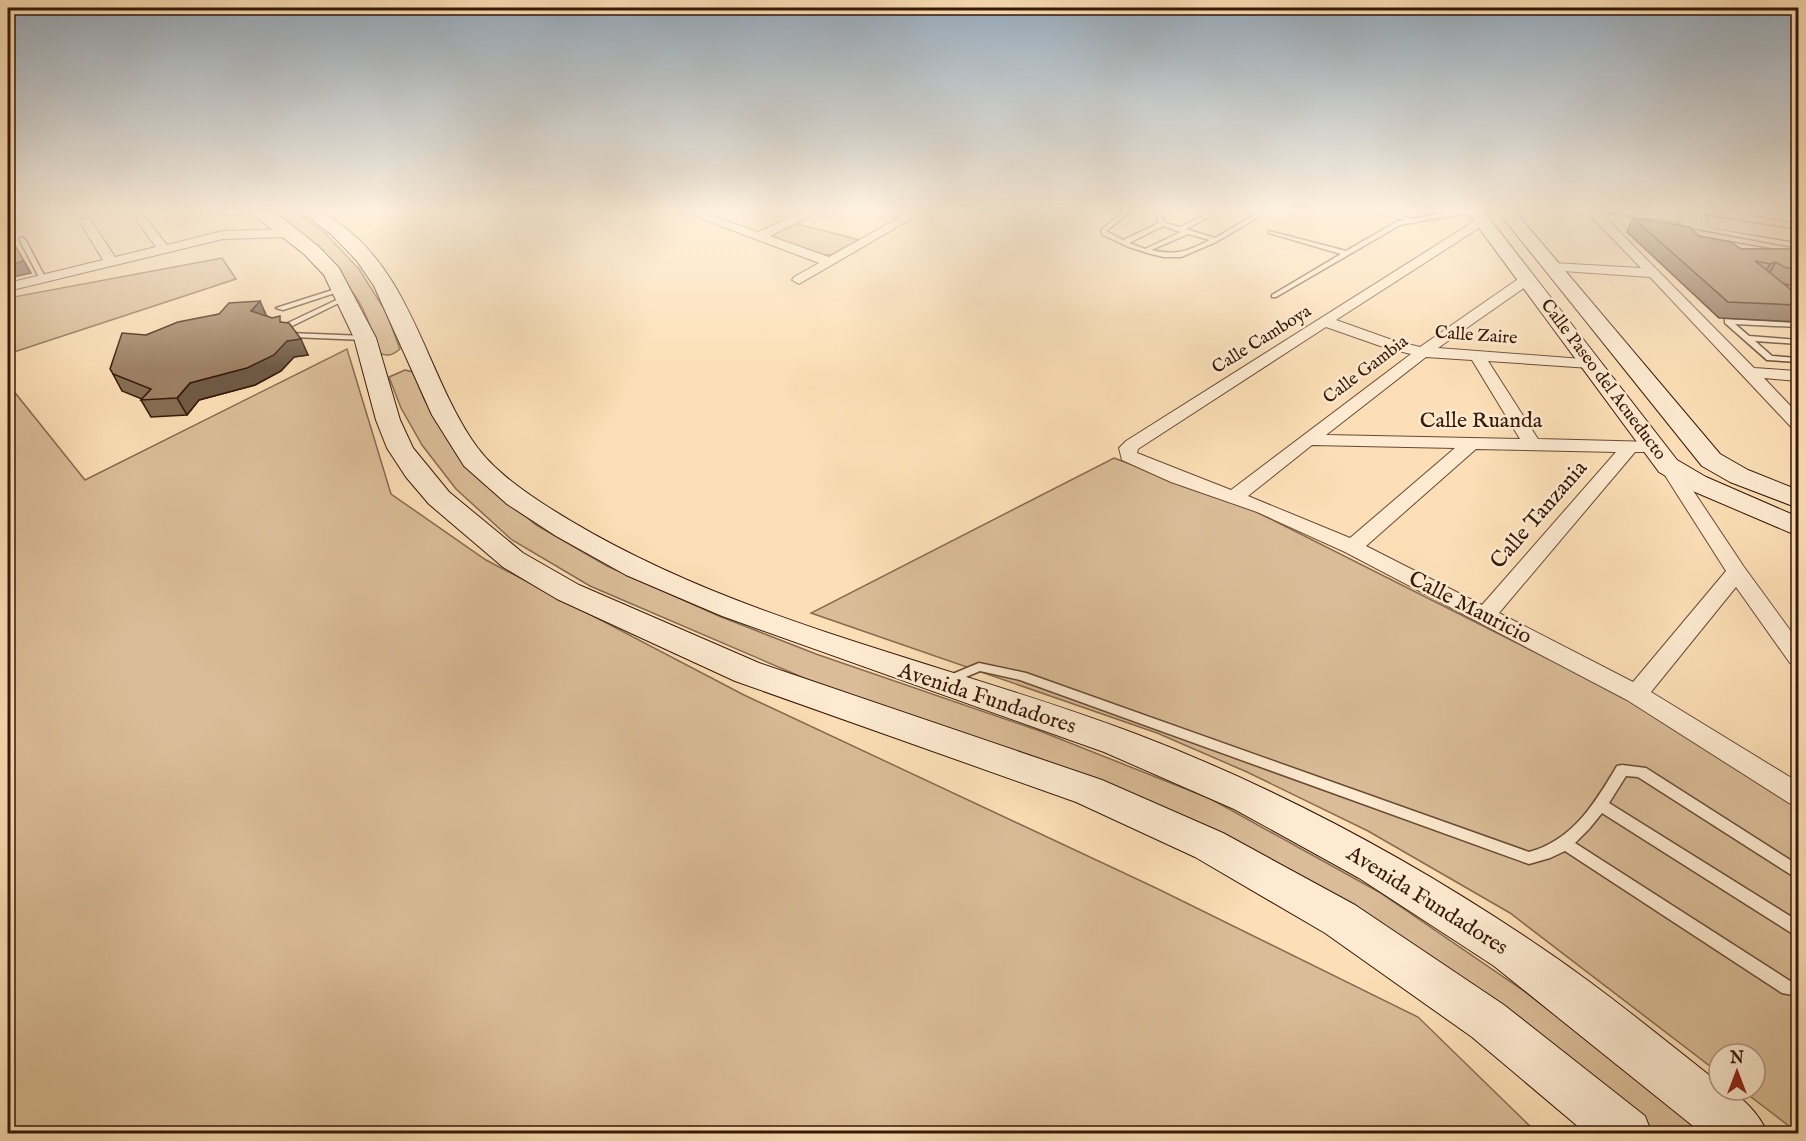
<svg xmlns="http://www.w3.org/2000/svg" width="1806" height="1141" font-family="'IM FELL English',serif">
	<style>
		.green { fill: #dabd98; stroke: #886a50; stroke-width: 1.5 }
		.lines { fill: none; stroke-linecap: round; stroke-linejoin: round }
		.lane-casing { stroke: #684a33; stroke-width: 3 }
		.street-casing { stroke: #684a33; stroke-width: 2 }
		.secondary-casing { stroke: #361807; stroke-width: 2 }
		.highway-casing { stroke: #361807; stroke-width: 2 }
		.lane { fill: #fdead0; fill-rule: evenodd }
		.street { fill: #fdead0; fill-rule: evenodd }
		.secondary { fill: #fdead0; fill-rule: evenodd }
		.highway { fill: #fcdfb6; fill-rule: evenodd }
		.wall { fill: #876d54; stroke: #361807; stroke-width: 1.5 }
		.shaded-wall { fill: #6e5945; stroke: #361807; stroke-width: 1.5 }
		.building { fill: #9d7f62; stroke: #361807; stroke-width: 1.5 }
		.labels { text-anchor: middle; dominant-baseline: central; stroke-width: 5; stroke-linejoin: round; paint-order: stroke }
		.far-street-label { font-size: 18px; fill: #361807; stroke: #fdead0 }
		.street-label { font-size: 22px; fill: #361807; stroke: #fdead0 }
	</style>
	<rect width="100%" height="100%" fill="#fcdfb6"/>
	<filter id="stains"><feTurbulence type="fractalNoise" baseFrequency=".00333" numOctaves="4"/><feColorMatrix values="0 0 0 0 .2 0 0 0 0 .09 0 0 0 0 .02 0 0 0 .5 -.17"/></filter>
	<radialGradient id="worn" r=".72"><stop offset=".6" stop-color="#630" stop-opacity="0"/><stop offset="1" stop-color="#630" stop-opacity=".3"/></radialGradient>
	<path class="green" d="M266 209H291L323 231 359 269 386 312 400 349C392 356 386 357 377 352 374 340 371 327 366 316 352 281 298 228 266 209Z
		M792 223 798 224 860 240 831 255H823L769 237V235Z
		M222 258 236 279 8 354V298Z
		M347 349 391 494 486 560 744 695 1156 888 1418 1017 1537 1133H8V384L85 480Z
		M405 370 413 372 425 401 477 476 536 525 607 566 719 616 816 654 1040 731 1211 799 1379 892 1527 993 1674 1106 1706 1133H1648L1510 1023 1033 759 804 678 590 586 512 540 456 489 422 445 401 408 389 377Z
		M1114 458 1253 510 1644 707 1782 788 1798 804V1133L1742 1090H1755V1054H1719V1073L1510 913 1368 831 1247 772 1157 733 811 613Z"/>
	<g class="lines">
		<g class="lane-casing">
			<path id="lane" d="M210 209 229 211 257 209 260 211 257 213 229 215Z
				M1128 209H1134L1106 231 1123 240 1159 223 1157 215 1169 209H1176L1162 217 1165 223 1180 227 1217 209H1224L1186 229 1215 238 1254 215 1236 209H1245L1259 212 1265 209H1272L1216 242 1181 257H1164L1151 254 1129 247 1103 235 1101 230ZM1163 226 1181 232 1145 249 1129 243ZM1188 234 1210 240C1188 251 1176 256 1151 250Z
				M1361 209H1371L1412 219 1455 211 1496 209 1509 210 1506 212 1455 215 1400 225 1276 297H1272V295L1341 254 1269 233V231L1346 251 1396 222 1405 220Z
				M1683 223 1794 243 1797 245 1794 247 1681 226 1680 225Z
				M22 237 25 239 46 279 45 280 40 279 19 239Z
				M1722 241 1769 249 1772 251 1769 253 1720 244 1719 243Z
				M342 287 344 288V290L283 310 276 308Z
				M347 295 351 297 349 298 280 332 273 330Z
				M1725 319 1798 323V327L1735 324 1749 336 1798 340V344L1755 341 1772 356 1798 358V362L1767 360 1725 323Z
				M289 333 365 336 369 338 365 340 292 337H289Z
				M979 663 1026 673 1529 852C1573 840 1595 803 1617 766L1622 765 1646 768 1798 865V878L1793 876 1638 777 1626 776 1609 803 1798 921V936L1793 934 1602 813 1589 829 1575 843 1790 981 1798 982V996L1782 993 1565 851 1550 858 1529 864 1020 680 980 671 949 684 945 683 943 680 945 677Z"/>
		</g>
		<g class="street-casing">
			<path id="street" d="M128 209H138L167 245 223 231 290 229 296 233 290 237 223 239 8 291V283L103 260 80 222 82 219H90L115 257 156 247Z
				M676 209H693L758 232 808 209H823L770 236 829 257 914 209H928L799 284 792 280 794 277 819 263Z
				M1584 209H1630L1656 212 1658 215 1652 219 1600 212 1754 368 1798 371V381L1764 378 1798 414V429L1792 428 1650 277 1548 270V264L1553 263 1641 268Z
				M1481 217 1485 218V224L1336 320 1395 341 1420 347 1521 277H1531V283L1438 348 1596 360 1598 363 1596 366 1590 368 1488 361 1538 439 1655 442 1664 447 1655 452H1635L1499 613 1633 682 1726 571 1659 466 1668 460 1674 462 1744 567 1798 641V665L1790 663 1736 587 1651 692 1798 782V806L1789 803 1627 700 1345 552 1257 512 1171 482 1122 460 1119 448 1126 441ZM1326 327 1386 348 1411 354 1231 490 1137 453 1138 449ZM1426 357 1472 360 1520 439 1326 435ZM1312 445 1455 448 1350 538 1248 496ZM1476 449 1616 452 1482 605 1366 546Z"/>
		</g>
		<g class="secondary-casing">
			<path id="secondary" d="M246 209H266L282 218 318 246 339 268 376 338 400 420 413 448 449 492 523 553 579 585 759 663 1102 780 1223 833 1355 905 1504 1005 1645 1116 1652 1134H1587L1472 1037 1325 933 1195 857 1076 802 735 681 557 599 503 567 429 504 406 477 387 448 376 420 354 338 324 275 304 254Z
				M298 209C303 209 309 208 315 209 322 210 330 218 337 222 410 271 426 371 472 440 489 466 516 486 542 503 721 620 938 659 1136 734 1275 787 1410 859 1533 942 1598 985 1658 1035 1719 1083V1090C1740 1090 1760 1116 1768 1134H1703L1494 966 1359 878 1234 809 1104 752 722 616 626 575 556 536 507 504 464 466 432 415 374 286 357 261 332 235Z
				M1465 209H1482L1677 460 1706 477 1798 517V536L1688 489 1659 472Z
				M1496 209H1513L1720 454 1748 470 1798 490V508L1730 482 1702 466Z
				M1740 209H1776L1798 213V223L1748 214Z"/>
		</g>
		<g class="highway-casing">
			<path id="highway" d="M1622 209H1665L1798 230V242L1631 215 1624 213Z"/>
		</g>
		<use href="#lane" class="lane"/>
		<use href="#street" class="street"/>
		<use href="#secondary" class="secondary"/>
		<use href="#highway" class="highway"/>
	</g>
	<path class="wall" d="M1633 218 1699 236 1741 249H1798V287L1784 284 1798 295V322L1719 318 1627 232Z
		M219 314 267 316 283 323 308 355 294 357 281 371 255 385 199 400 187 415 151 417 141 400 142 399 122 391 113 374 146 335Z"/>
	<path class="shaded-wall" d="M24 261 31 273 8 278V265Z
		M1776 262 1767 277 1761 279 1770 264Z
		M260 301 267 317 251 311Z
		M301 339 308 355 294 357 281 371 255 385 199 400 187 415 177 398 190 383 287 341Z"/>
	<path class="building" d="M1633 218 1690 227 1699 236 1731 242 1741 249H1798V270L1784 267 1776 262 1770 264 1755 261 1798 295V305L1728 302Z
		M8 233 24 261 8 265Z
		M260 301 251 311 272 318 280 316V322L289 323 301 339 287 341 274 355 247 368 190 383 177 398 141 400 151 389 113 374 110 369 122 333 146 335 178 322 219 314 229 303Z"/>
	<linearGradient id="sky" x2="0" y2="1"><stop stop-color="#95aabc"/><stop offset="0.57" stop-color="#fef1de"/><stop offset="1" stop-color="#fef1de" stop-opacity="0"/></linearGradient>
	<rect width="1806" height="369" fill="url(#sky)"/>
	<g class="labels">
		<g class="far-street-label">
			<text transform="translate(1476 336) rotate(4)">Calle Zaire</text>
			<text transform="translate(1262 340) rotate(-32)">Calle Camboya</text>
			<text transform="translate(1366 370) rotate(-37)">Calle Gambia</text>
			<text transform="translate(1603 380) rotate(53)">Calle Paseo del Acueducto</text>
		</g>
		<g class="street-label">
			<text x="1481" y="421">Calle Ruanda</text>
			<text transform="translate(1539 515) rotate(-49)">Calle Tanzania</text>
			<text transform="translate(1470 608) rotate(27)">Calle Mauricio</text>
			<text transform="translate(987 699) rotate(18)">Avenida Fundadores</text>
			<text transform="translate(1427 901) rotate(32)">Avenida Fundadores</text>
		</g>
	</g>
	<rect width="1806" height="1141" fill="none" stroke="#fcdfb6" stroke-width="30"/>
	<rect x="9" y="9" width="1788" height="1123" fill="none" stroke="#361807" stroke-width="3"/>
	<rect x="15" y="15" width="1776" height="1111" fill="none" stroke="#361807" stroke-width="1.5"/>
	<g transform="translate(1737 1072)"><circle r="28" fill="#fdead0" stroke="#ad9680" stroke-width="1.5"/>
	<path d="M0-4.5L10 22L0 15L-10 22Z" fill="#8f2418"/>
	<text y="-9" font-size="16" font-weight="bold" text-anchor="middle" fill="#361807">N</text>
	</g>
	<rect width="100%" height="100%" filter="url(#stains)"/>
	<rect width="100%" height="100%" fill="url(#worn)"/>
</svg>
